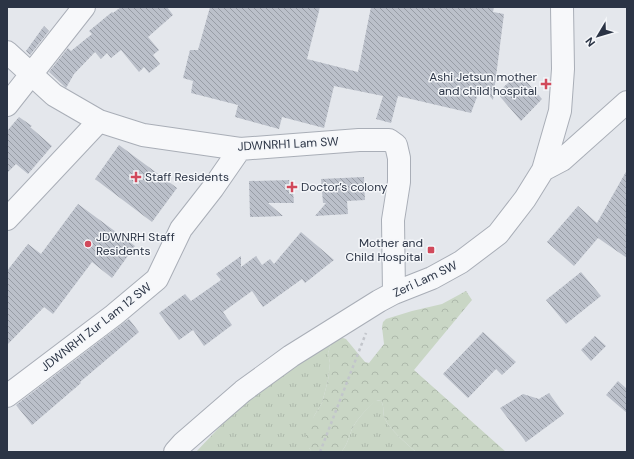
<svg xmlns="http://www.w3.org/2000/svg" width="634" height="459" font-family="'DM Sans',sans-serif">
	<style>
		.grass { fill: url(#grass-tufts) }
		.forest { fill: url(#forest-crowns) }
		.building { fill: url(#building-back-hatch) }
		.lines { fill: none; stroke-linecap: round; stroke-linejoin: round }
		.minor-casing { stroke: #a9aeb7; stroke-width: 24 }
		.path { stroke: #c2c5cb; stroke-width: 2.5; stroke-dasharray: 3 3; stroke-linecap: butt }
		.minor { stroke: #f7f8fa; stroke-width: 22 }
		.poi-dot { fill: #d1495b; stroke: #f4f6f9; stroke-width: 1.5 }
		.labels { text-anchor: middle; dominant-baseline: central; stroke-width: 3; stroke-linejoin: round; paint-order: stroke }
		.poi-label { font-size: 12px; fill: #2b3445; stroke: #f4f6f9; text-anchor: start }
		.street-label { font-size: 12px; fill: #2b3445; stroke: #f4f6f9 }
	</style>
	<defs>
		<pattern id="grass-tufts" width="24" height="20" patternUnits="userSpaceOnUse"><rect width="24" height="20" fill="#c9d6c5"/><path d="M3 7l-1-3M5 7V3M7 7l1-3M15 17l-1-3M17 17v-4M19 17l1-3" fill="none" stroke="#adb8ab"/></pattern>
		<pattern id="forest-crowns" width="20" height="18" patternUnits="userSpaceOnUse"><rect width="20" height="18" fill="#c9d6c5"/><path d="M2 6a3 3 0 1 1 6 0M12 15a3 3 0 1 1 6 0" fill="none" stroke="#adb8ab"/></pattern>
		<pattern id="building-back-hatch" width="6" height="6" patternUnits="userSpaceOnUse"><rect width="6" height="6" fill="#bbc0ca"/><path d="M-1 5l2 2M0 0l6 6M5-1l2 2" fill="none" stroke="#989da6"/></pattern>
	</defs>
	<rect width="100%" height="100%" fill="#e4e7ec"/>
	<path class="grass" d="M332 341 328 353 330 363 328 380 322 403 314 416 309 448 312 452H196C220 426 246 399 275 378 293 365 313 354 332 341Z
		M376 400 381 401C385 407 382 413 385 419 391 431 406 443 416 452H341C348 444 348 439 352 429 358 417 367 409 376 400Z"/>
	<path class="forest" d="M466 291 472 300 414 370 506 452H416C406 443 391 431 385 419 382 413 385 407 381 401L377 400C367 409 358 417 352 429 348 439 348 444 341 452H312L306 444V435L314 416 322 403 328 380 330 363 328 353 332 341 340 337 346 339 365 362 369 363 384 344 382 327 383 322 386 319 412 311 442 304Z"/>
	<path class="building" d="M121 7H167L173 15 148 37 159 50 153 55 160 64 149 73 144 67 139 72 121 50 111 58 107 53 101 59 95 52 74 74 66 88 64 86 49 72 68 48 71 51 92 34 89 31 112 12 113 13Z
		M210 7H320L307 59 358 72 371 7H494L493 12 504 14 493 100 481 86 471 113 398 96 391 123 376 119 383 96 334 86 324 128 282 117 279 129 235 117 238 105 191 93 193 81 183 78 190 50H198Z
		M44 26 49 31 30 55 26 51Z
		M519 73 542 99 521 121 497 93Z
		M19 117 32 126 30 127 52 146 28 174 16 164 7 173V131Z
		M119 145 177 188 152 222 95 179Z
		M627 170V258L598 238 574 266 547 242 578 206 597 223Z
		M364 177 365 200 347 201 348 214 315 216 326 203H323L321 179Z
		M292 180 294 203H268L283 216 250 217 249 181Z
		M78 204 135 246 112 278 92 262 53 314 44 307 7 345V271L28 244 41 254Z
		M301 232 334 260 305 283 302 279 263 307 252 291 223 312 232 325 204 346 193 330 179 340 159 313 185 294 191 301 221 280 216 274 241 256V267L256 256 262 265 270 259 274 264Z
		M581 272 601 296 566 324 546 300Z
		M129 319 139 332 80 382 81 383 32 425 16 405Z
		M483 332 516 362 502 375 496 369 468 398 443 374Z
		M595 336 606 346 591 361 581 350Z
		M618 381 627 389V413L606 395Z
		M549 393 564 414 526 442 500 408 523 394 539 399Z"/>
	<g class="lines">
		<g class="minor-casing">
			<path id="minor" d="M7 52 54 95 99 121 143 135 240 149 359 140H389L396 145 399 158V182L393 220 394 293
				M7 105 84 7
				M543 170 562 160 627 102
				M7 219 99 121
				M7 396 114 315 157 279 181 229 213 188 240 149
				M175 452 183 443 243 391 291 356 379 301 394 293 432 278 461 262 498 234 525 199 543 170 560 111 563 69 562 7"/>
		</g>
		<path class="path" d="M320 452 366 333"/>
		<use href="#minor" class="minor"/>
	</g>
	<g class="poi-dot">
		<path d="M544 78h4v4h4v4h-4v4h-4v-4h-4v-4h4z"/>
		<path d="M134 171h4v4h4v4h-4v4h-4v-4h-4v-4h4z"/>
		<path d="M290 181h4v4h4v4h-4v4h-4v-4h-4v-4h4z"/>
		<circle cx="88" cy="244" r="4"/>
		<rect x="427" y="246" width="8" height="8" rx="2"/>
	</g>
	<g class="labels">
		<g class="poi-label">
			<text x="537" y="77" text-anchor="end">Ashi Jetsun mother<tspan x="537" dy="14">and child hospital</tspan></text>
			<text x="145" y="177">Staff Residents</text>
			<text x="301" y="187">Doctor’s colony</text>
			<text x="96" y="237">JDWNRH Staff<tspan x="96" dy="14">Residents</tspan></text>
			<text x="423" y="243" text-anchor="end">Mother and<tspan x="423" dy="14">Child Hospital</tspan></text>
		</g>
		<g class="street-label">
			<text transform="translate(288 144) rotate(-3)">JDWNRH1 Lam SW</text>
			<text transform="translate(425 279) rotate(-25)">Zeri Lam SW</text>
			<text transform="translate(96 327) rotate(-38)">JDWNRH1 Zur Lam 12 SW</text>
		</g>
	</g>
	<rect width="634" height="459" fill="none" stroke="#2b3445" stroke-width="16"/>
	<g transform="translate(598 36) rotate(232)" stroke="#f4f6f9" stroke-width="3" paint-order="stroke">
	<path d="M0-3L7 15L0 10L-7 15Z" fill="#2b3445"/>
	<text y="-6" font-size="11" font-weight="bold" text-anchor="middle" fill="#2b3445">N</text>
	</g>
</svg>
